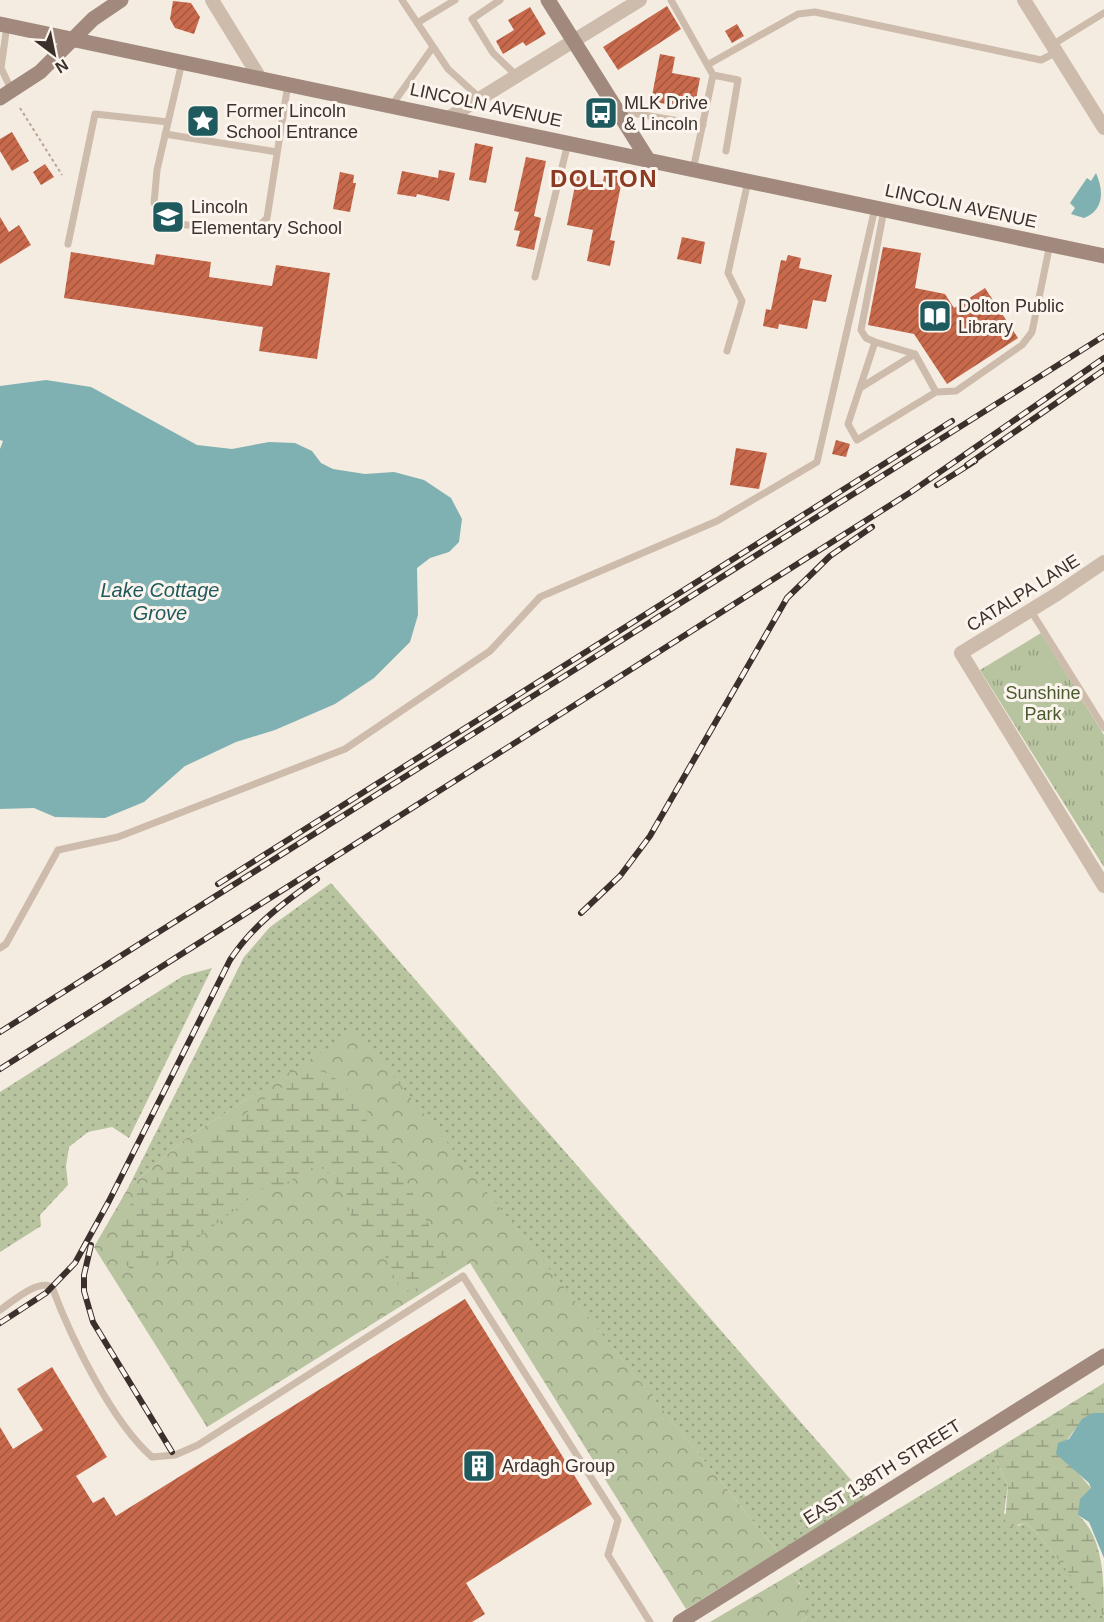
<svg xmlns="http://www.w3.org/2000/svg" width="1104" height="1622" font-family="Arial,sans-serif">
	<style>
		.grass { fill: url(#grass-dots) }
		.forest { fill: url(#forest-crowns) }
		.wetland { fill: url(#wetland-marsh) }
		.park { fill: url(#park-tufts) }
		.pitch { fill: #b8c4a0 }
		.water { fill: #7fb0b2 }
		.building { fill: url(#building-hatch) }
		.lines { fill: none; stroke-linecap: round; stroke-linejoin: round }
		.path { stroke: #b9a596; stroke-width: 2; stroke-dasharray: 3 3; stroke-linecap: butt }
		.lane { stroke: #cdbbac; stroke-width: 7 }
		.street { stroke: #cdbbac; stroke-width: 14 }
		.secondary { stroke: #a18a7d; stroke-width: 15 }
		.rail-casing { stroke: #3b302b; stroke-width: 6 }
		.rail { stroke: #fbf5ee; stroke-width: 4; stroke-dasharray: 11; stroke-linecap: butt }
		.labels { text-anchor: middle; dominant-baseline: central; stroke-width: 6; stroke-linejoin: round; paint-order: stroke }
		.poi-label { font-size: 18px; fill: #3b302b; stroke: #fbf5ee; text-anchor: start }
		.street-label { font-size: 18px; fill: #3b302b; stroke: #fbf5ee }
		.park-label { font-size: 18px; fill: #4a5a2e; stroke: #fbf5ee }
		.water-label { font-size: 20px; font-style: italic; fill: #1f5a5e; stroke: #fbf5ee }
		.district-label { font-size: 24px; font-weight: bold; letter-spacing: 1.5px; fill: #8c3b22; stroke: #fbf5ee }
	</style>
	<defs>
		<pattern id="grass-dots" width="8" height="8" patternUnits="userSpaceOnUse" patternTransform="scale(1.5)"><rect width="8" height="8" fill="#b8c4a0"/><path d="M2 2h.1M6 6h.1" fill="none" stroke="#97a083" stroke-width="1.8" stroke-linecap="round"/></pattern>
		<pattern id="forest-crowns" width="20" height="18" patternUnits="userSpaceOnUse" patternTransform="scale(1.5)"><rect width="20" height="18" fill="#b8c4a0"/><path d="M2 6a3 3 0 1 1 6 0M12 15a3 3 0 1 1 6 0" fill="none" stroke="#97a083"/></pattern>
		<pattern id="wetland-marsh" width="20" height="14" patternUnits="userSpaceOnUse" patternTransform="scale(1.5)"><rect width="20" height="14" fill="#b8c4a0"/><path d="M1 5h8M5 5V1M11 12h8M15 12V8" fill="none" stroke="#97a083"/></pattern>
		<pattern id="park-tufts" width="24" height="20" patternUnits="userSpaceOnUse" patternTransform="scale(1.5)"><rect width="24" height="20" fill="#b8c4a0"/><path d="M3 7l-1-3M5 7V3M7 7l1-3M15 17l-1-3M17 17v-4M19 17l1-3" fill="none" stroke="#97a083"/></pattern>
		<pattern id="building-hatch" width="6" height="6" patternUnits="userSpaceOnUse" patternTransform="scale(1.5)"><rect width="6" height="6" fill="#c8694b"/><path d="M-1 1l2-2M0 6l6-6M5 7l2-2" fill="none" stroke="#a4573f"/></pattern>
	</defs>
	<rect width="100%" height="100%" fill="#f4ebe1"/>
	<path class="grass" d="M331 883 866 1497 778 1552 356 1031 189 1136 128 1188 244 957 270 927Z
		M212 968 129 1138 112 1127 88 1132 69 1147 66 1166 68 1185 40 1215 41 1226 0 1252V1092L183 976Z
		M992 1452 1008 1485 1004 1513 1018 1526 1025 1523 1037 1533 1096 1606 1104 1617V1622H801L807 1617 800 1584 791 1574Z"/>
	<path class="forest" d="M356 1030 778 1552 686 1609 470 1263 207 1427 94 1247 128 1188 189 1136Z
		M791 1574C804 1587 807 1599 807 1617L801 1622H710Z"/>
	<path class="wetland" d="M317 1070 330 1074 368 1107 366 1123 370 1133 392 1156 404 1176 431 1230 445 1250 448 1267 442 1274 426 1281 411 1292 398 1285 378 1240 351 1217 347 1198 326 1171 319 1167 312 1168 281 1186 265 1187 165 1263 134 1272C106 1252 123 1212 140 1190 149 1178 165 1172 177 1164 187 1156 195 1147 204 1139 212 1132 223 1129 232 1123 259 1104 285 1081 317 1070Z
		M1104 1383V1413C1081 1413 1070 1438 1057 1454L1070 1464 1091 1488 1078 1515C1104 1537 1104 1582 1104 1617L1037 1533 1025 1523 1011 1527 1005 1523 1008 1485 992 1452Z"/>
	<path class="park" d="M1041 633 1104 735V867L980 670Z"/>
	<path class="pitch" d="M1050 655 1066 680 1024 708 1008 683Z"/>
	<path class="water" d="M1096 173C1104 191 1104 210 1084 218L1071 214 1075 208 1070 203 1087 178 1091 181Z
		M46 380 91 387 197 445 232 449 269 442 295 443 312 451 321 463 333 469 365 474 394 472 424 480 451 498 462 519 459 542 449 552 430 558 417 568 418 615 410 642 374 678 335 704 275 730 236 742 185 766 144 802 105 818 55 817 34 808 0 809V449L3 441 0 440V386Z
		M1093 1413H1104V1558L1089 1522 1078 1515 1080 1499 1091 1488 1089 1483 1056 1454 1058 1443 1069 1439 1082 1419Z"/>
	<path class="building" d="M173 1 191 3 200 17 194 34 175 28 170 19Z
		M667 6 681 29 618 70 603 47Z
		M530 7 546 34 526 46 523 42 503 54 496 41 514 30 508 20Z
		M737 24 744 36 732 43 725 31Z
		M660 54 675 57 672 73 700 78 694 110 651 101Z
		M12 132 29 161 12 171 0 151V139Z
		M475 143 493 147 486 183 469 180Z
		M526 157 546 161 534 216 541 218 534 250 516 246 520 231 514 230 519 212 514 211Z
		M45 164 54 177 41 185 33 172Z
		M439 170 455 173 449 201 417 194 416 197 397 194 402 171 438 178Z
		M340 172 354 175 353 183H356L350 212 333 209Z
		M605 172 623 175 610 240 615 241 610 266 587 261 593 230 567 225 577 176 603 182Z
		M0 217 9 232 19 225 31 245 0 264Z
		M682 237 705 242 701 264 677 259Z
		M883 247 921 253 915 288 945 294 954 308 985 288 1018 338 947 384 914 334 868 325Z
		M71 252 154 265 156 254 211 262 209 277 272 286 276 265 330 273 317 359 259 351 263 327 64 298Z
		M788 255 801 258 799 268 832 275 826 302 813 300 807 329 779 324 778 329 763 326 766 309 771 310 781 260 786 261Z
		M836 440 850 444 846 457 832 454Z
		M736 448 767 453 759 489 730 485Z
		M465 1299 592 1504 466 1583 485 1614 472 1622H0V1427L13 1449 43 1430 17 1389 52 1367 107 1457 76 1476 93 1503 104 1497 116 1516Z"/>
	<g class="lines">
		<path class="path" d="M20 108 62 175"/>
		<path class="lane" d="M402 0 448 69 480 98
			M500 0 472 19 493 53 517 76
			M671 0 713 75
			M417 23 455 0
			M7 25 1 68 12 91
			M1052 45 1104 13
			M182 62 157 170 154 203 169 223 253 232 267 218 288 84
			M709 64 798 14 815 12 1041 60 1057 52
			M392 105 433 47
			M620 111 703 125
			M165 134 277 152
			M693 170 713 75 738 80 726 151
			M884 210 861 330 866 338 875 342 848 424 857 440 936 392 956 391 1022 345 1032 332 1050 244
			M68 244 95 114 168 122
			M535 277 568 143
			M875 342 915 354 936 392
			M727 351 742 301 728 273 748 181
			M860 388 915 354
			M1031 611 1104 728
			M0 948 6 944 58 850 118 837 345 749 490 651 540 597 717 521 817 462 875 208
			M0 1310C12 1302 37 1279 52 1287 71 1338 112 1422 152 1457L175 1455 198 1445 463 1276 618 1520 608 1555 650 1622"/>
		<path class="street" d="M212 0 260 78
			M1024 0 1104 128
			M450 117 640 0
			M1104 562 1057 594 961 653 1104 886"/>
		<path class="secondary" d="M548 0 647 158
			M0 24 1104 256
			M0 98 40 72 93 19 121 0
			M680 1622 1104 1356"/>
		<g class="rail-casing">
			<path id="rail" d="M967 465 1104 370
				M937 485 975 461
				M218 884 952 421
				M581 913 620 876 650 836 787 598 830 556 872 527
				M0 1032 1104 336
				M0 1069 911 492 1104 358
				M91 1245 84 1275V1291L93 1322 172 1452
				M0 1323 46 1293 75 1263 109 1201 230 960C253 925 283 903 317 879"/>
		</g>
		<use href="#rail" class="rail"/>
	</g>
	<defs>
		<g id="bus-square" transform="scale(1.725)"><rect x="-9" y="-9" width="18" height="18" rx="4" fill="#1f5a5e" stroke="#fbf5ee"/><path d="M-5-6H5V4H4V6H2V4H-2V6H-4V4H-5ZM-3.5-4V0h7V-4ZM-3.5 1.2v1.5H-2V1.2ZM2 1.2v1.5H3.5V1.2Z" fill="#fff"/></g>
		<g id="sight-square" transform="scale(1.725)"><rect x="-9" y="-9" width="18" height="18" rx="4" fill="#1f5a5e" stroke="#fbf5ee"/><path d="M0-6L1.8-2.2L6-1.7L2.9 1.2L3.7 5.4L0 3.3L-3.7 5.4L-2.9 1.2L-6-1.7L-1.8-2.2Z" fill="#fff"/></g>
		<g id="school-square" transform="scale(1.725)"><rect x="-9" y="-9" width="18" height="18" rx="4" fill="#1f5a5e" stroke="#fbf5ee"/><path d="M0-5L7-2L0 1L-7-2ZM-4 1L0 2.5L4 1V4Q0 6-4 4Z" fill="#fff"/></g>
		<g id="library-square" transform="scale(1.725)"><rect x="-9" y="-9" width="18" height="18" rx="4" fill="#1f5a5e" stroke="#fbf5ee"/><path d="M-6-4Q-3-5.5-.7-3.5V5Q-3 3-6 4ZM6-4Q3-5.5 .7-3.5V5Q3 3 6 4Z" fill="#fff"/></g>
		<g id="building-square" transform="scale(1.725)"><rect x="-9" y="-9" width="18" height="18" rx="4" fill="#1f5a5e" stroke="#fbf5ee"/><path d="M-4-6H4V6H1V3H-1V6H-4ZM-2.5-4.3h1.7v1.8h-1.7ZM.8-4.3h1.7v1.8H.8ZM-2.5-1h1.7V.8h-1.7ZM.8-1h1.7V.8H.8Z" fill="#fff"/></g>
	</defs>
	<g fill-rule="evenodd">
		<use href="#bus-square" x="601" y="113"/>
		<use href="#sight-square" x="203" y="121"/>
		<use href="#school-square" x="168" y="217"/>
		<use href="#library-square" x="935" y="316"/>
		<use href="#building-square" x="479" y="1466"/>
	</g>
	<g class="labels">
		<g class="poi-label">
			<text x="624" y="103">MLK Drive<tspan x="624" dy="21">&amp; Lincoln</tspan></text>
			<text x="226" y="111">Former Lincoln<tspan x="226" dy="21">School Entrance</tspan></text>
			<text x="191" y="207">Lincoln<tspan x="191" dy="21">Elementary School</tspan></text>
			<text x="958" y="306">Dolton Public<tspan x="958" dy="21">Library</tspan></text>
			<text x="502" y="1466">Ardagh Group</text>
		</g>
		<g class="street-label">
			<text transform="translate(486 105) rotate(12)">LINCOLN AVENUE</text>
			<text transform="translate(961 206) rotate(12)">LINCOLN AVENUE</text>
			<text transform="translate(1023 593) rotate(-32)">CATALPA LANE</text>
			<text transform="translate(882 1472) rotate(-32)">EAST 138TH STREET</text>
		</g>
		<g class="park-label">
			<text x="1043" y="693">Sunshine<tspan x="1043" dy="21">Park</tspan></text>
		</g>
		<g class="water-label">
			<text x="160" y="590">Lake Cottage<tspan x="160" dy="23">Grove</tspan></text>
		</g>
		<g class="district-label">
			<text x="604" y="178">DOLTON</text>
		</g>
	</g>
	<g transform="translate(54 54) rotate(148)" stroke="#fbf5ee" stroke-width="4.5" paint-order="stroke">
	<path d="M0-4.5L10 22L0 15L-10 22Z" fill="#3b302b"/>
	<text y="-9" font-size="16" font-weight="bold" text-anchor="middle" fill="#3b302b">N</text>
	</g>
</svg>
